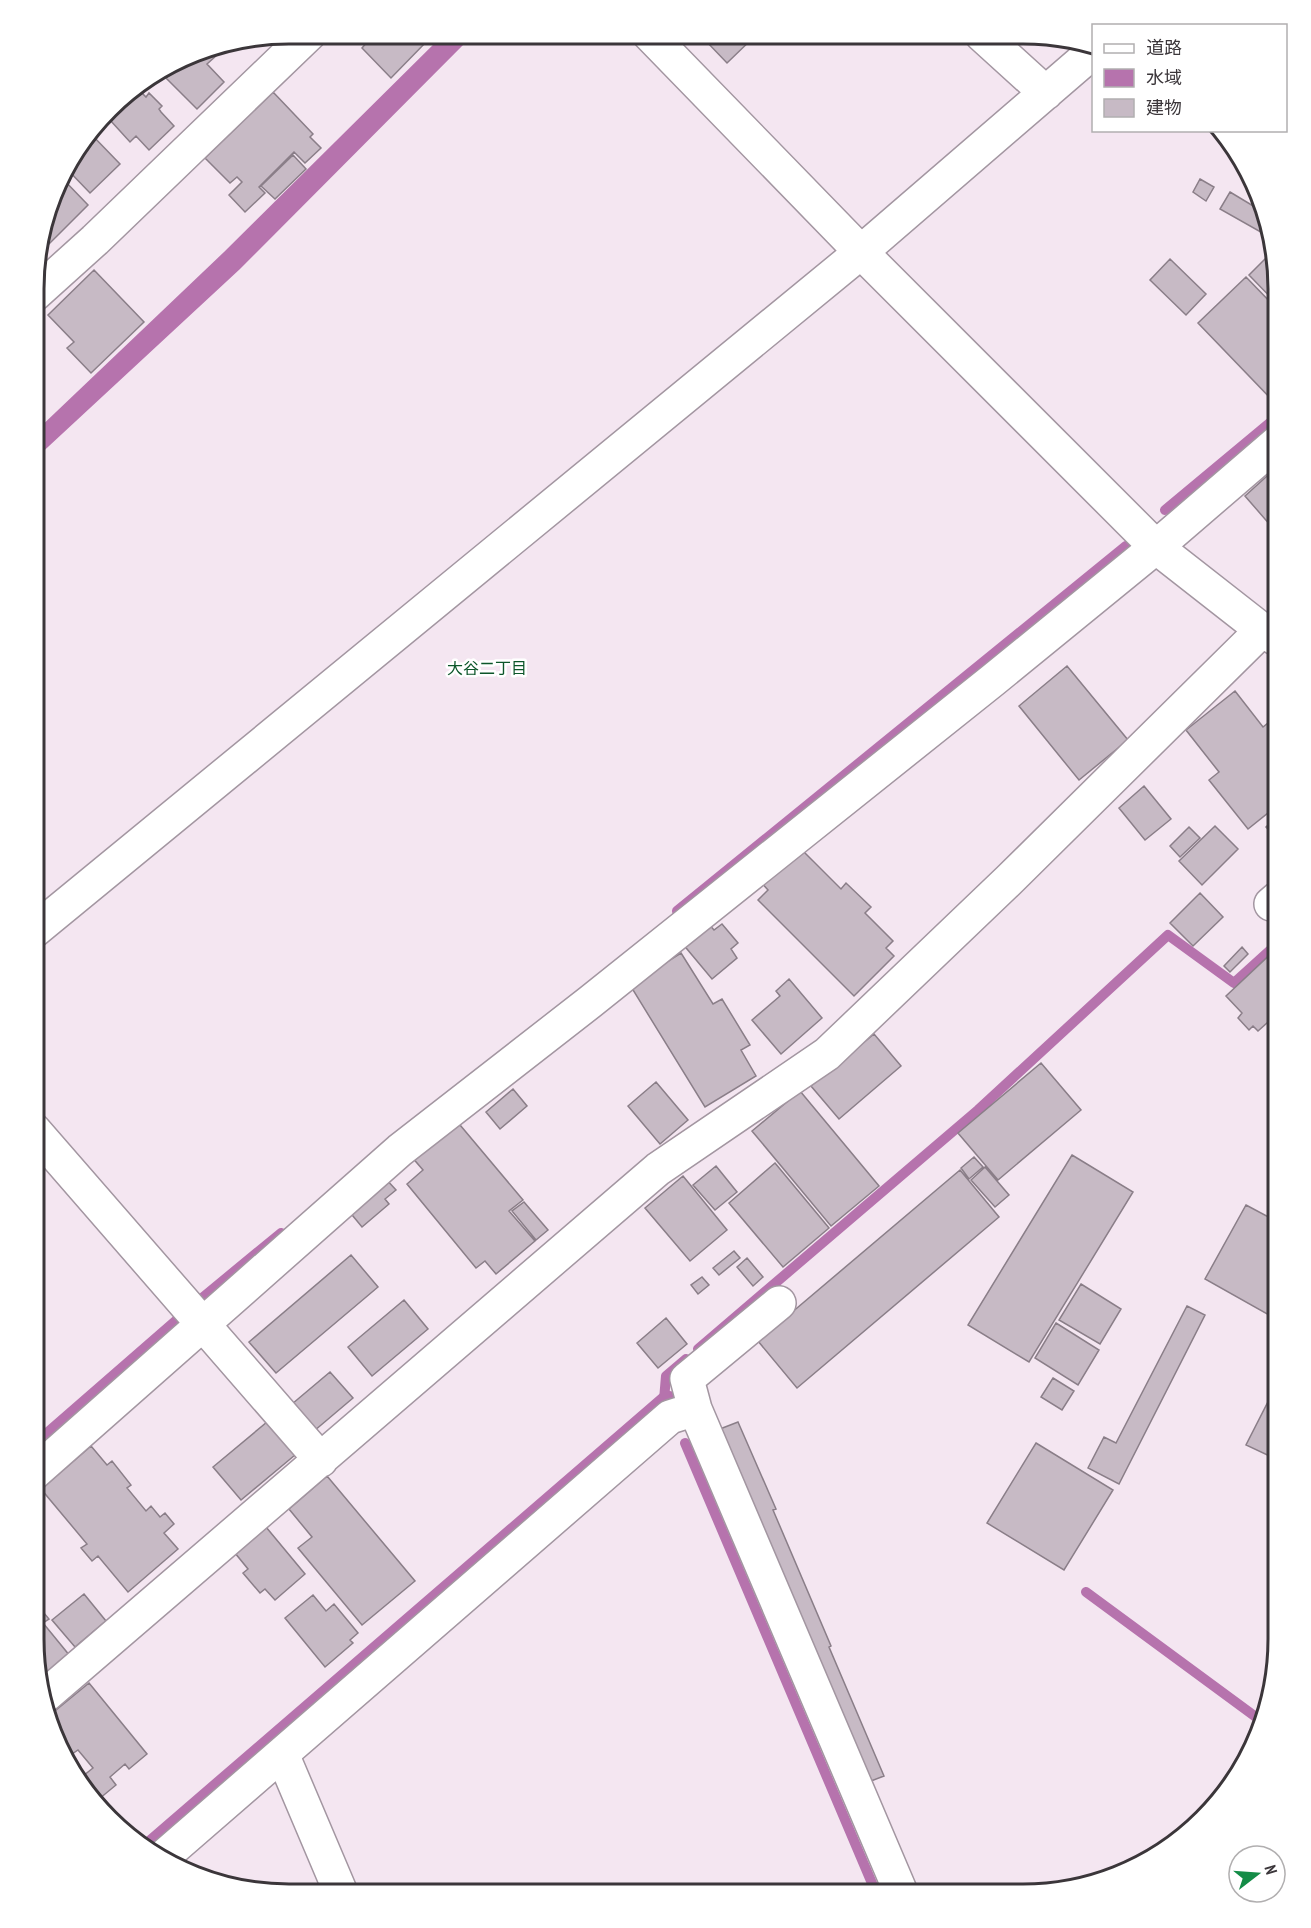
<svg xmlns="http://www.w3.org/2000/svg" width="1311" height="1928" font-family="'PT Sans Narrow','Noto Sans JP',sans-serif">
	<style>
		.water { fill: #b673ad }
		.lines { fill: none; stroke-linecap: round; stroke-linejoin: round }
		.stream { stroke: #b673ad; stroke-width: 10 }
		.building { fill: #c7bac5; stroke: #8a7e88; stroke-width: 1.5 }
		.minor-casing { stroke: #a396a1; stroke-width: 36 }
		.tertiary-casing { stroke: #a396a1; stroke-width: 36 }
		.minor { stroke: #fff; stroke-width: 33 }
		.tertiary { stroke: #fff; stroke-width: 33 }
		.labels { text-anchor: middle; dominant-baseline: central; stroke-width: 5; stroke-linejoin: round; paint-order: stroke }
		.neighbourhood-label { font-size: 16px; fill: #0c562a; stroke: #fff }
		.rim { fill: none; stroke: #3b363a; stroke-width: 3 }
	</style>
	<rect width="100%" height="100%" fill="#f4e6f1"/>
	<path class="water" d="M445 33 474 34 240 269 35 459V432L224 252Z
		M664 1390 681 1393 152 1854 138 1844Z"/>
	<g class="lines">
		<path class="stream" d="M1165 510 1278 416
			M677 911 1126 546
			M202 1298 281 1233
			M698 1349 978 1110 1168 935 1234 983 1278 943
			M662 1402 664 1400 666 1376 686 1359
			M685 1443 877 1895
			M33 1445 180 1317
			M1086 1592 1264 1723"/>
	</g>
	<path class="building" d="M361 33H423L429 39 391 78 362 48 368 41Z
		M710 34H757L727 63 705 40Z
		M208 46 217 55 207 64 224 82 197 109 166 78 187 58Z
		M140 91 146 97 149 93 162 106 159 109 161 112 174 126 149 150 136 136 130 142 110 120Z
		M273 92 313 134 310 137 321 148 305 163 294 152 259 187 265 193 245 212 229 195 242 182 237 177 230 183 205 158Z
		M90 133 120 164 90 193 65 167 67 161Z
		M293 155 306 169 275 199 261 186Z
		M61 177 88 205 49 244 41 236Z
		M1200 179 1214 187 1206 201 1193 192Z
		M1230 192 1260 210 1266 235 1220 209Z
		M1270 254 1278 288V305L1249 275Z
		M1170 259 1206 294 1186 315 1150 280Z
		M94 270 144 322 91 373 67 348 74 342 48 315Z
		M1246 277 1278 310V402L1276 404 1198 323Z
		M1278 466V534L1245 496Z
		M1067 666 1128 740 1079 780 1019 706Z
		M1235 691 1263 727 1278 715V805L1248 829 1209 780 1219 772 1186 730Z
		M1144 786 1171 819 1145 840 1119 808Z
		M1278 815V840L1266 827Z
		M1215 826 1238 849 1202 885 1179 861Z
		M1189 827 1200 838 1180 857 1170 846Z
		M793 841 841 889 846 883 871 907 865 913 893 941 886 948 894 956 854 996 758 900 768 890 757 878Z
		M1200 893 1223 917 1193 946 1170 923Z
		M707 922 714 930 722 924 738 943 731 949 737 958 712 979 682 943Z
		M1242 947 1248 954 1230 972 1224 966Z
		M1278 947V1013L1258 1031 1253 1026 1249 1030 1238 1018 1242 1013 1226 996Z
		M681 953 713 1004 722 999 750 1045 741 1050 756 1076 705 1107 630 985Z
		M789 979 822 1018 781 1054 752 1020 780 996 776 991Z
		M874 1034 901 1066 839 1119 811 1086Z
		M1041 1063 1081 1110 998 1180 958 1133Z
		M656 1082 688 1120 660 1144 628 1106Z
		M513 1089 527 1106 500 1129 486 1112Z
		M800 1091 879 1186 831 1226 752 1131Z
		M455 1119 523 1200 509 1211 535 1241 496 1274 485 1261 476 1268 407 1184 423 1170 411 1156Z
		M1072 1155 1133 1192 1029 1362 968 1325Z
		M974 1157 983 1167 969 1179 961 1168Z
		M775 1163 829 1228 783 1267 729 1203Z
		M716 1166 737 1192 715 1210 693 1185Z
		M985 1167 1009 1195 995 1207 971 1180Z
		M960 1170 999 1217 797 1388 758 1341Z
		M683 1176 727 1230 690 1261 645 1208Z
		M385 1178 396 1190 385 1199 389 1204 362 1227 348 1210Z
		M524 1202 548 1230 536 1240 512 1211Z
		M1246 1205 1278 1222V1320L1205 1279Z
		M734 1251 740 1258 719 1275 713 1268Z
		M351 1255 378 1287 276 1373 249 1342Z
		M747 1258 763 1277 753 1286 737 1267Z
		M702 1277 709 1285 698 1294 691 1285Z
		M1081 1284 1121 1309 1100 1344 1059 1320Z
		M404 1300 428 1329 372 1376 348 1347Z
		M1187 1306 1205 1315 1119 1484 1088 1468 1104 1437 1116 1443Z
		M666 1318 687 1344 658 1368 637 1343Z
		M1056 1323 1099 1350 1078 1385 1035 1358Z
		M330 1372 353 1398 314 1431 292 1404Z
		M1053 1378 1074 1391 1062 1410 1041 1397Z
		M1278 1382V1460L1246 1445Z
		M267 1422 295 1455 241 1500 213 1467Z
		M738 1422 776 1509 773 1510 831 1646 829 1647 884 1776 871 1781 720 1429Z
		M1036 1443 1113 1490 1064 1570 987 1523Z
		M91 1446 107 1465 112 1461 131 1485 127 1488 146 1511 151 1506 160 1517 165 1513 174 1524 164 1533 178 1549 128 1592 98 1556 92 1561 81 1548 87 1544 41 1489Z
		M327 1476 415 1581 362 1625 298 1548 312 1537 289 1509Z
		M266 1527 305 1574 275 1600 265 1589 260 1593 243 1573 248 1569 235 1553Z
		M84 1594 106 1621 75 1647 52 1620Z
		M313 1595 326 1611 334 1604 358 1633 350 1640 353 1643 325 1667 285 1618Z
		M33 1600 49 1619 43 1623 70 1656 42 1678 33 1640Z
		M89 1683 147 1754 129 1769 125 1764 110 1777 116 1785 93 1804 78 1780 93 1768 78 1750 72 1754 55 1732 60 1728 50 1715Z
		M848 1886 852 1895 828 1894Z"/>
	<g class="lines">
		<g class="minor-casing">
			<path id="minor" d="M982 35 1046 93
				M861 252 1094 51
				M1271 904 1278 898
				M34 1130 321 1460
				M695 1409 687 1379 779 1303
				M33 1474 400 1150 590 1002 993 680 1156 547 1278 442
				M46 1695 658 1169 827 1054 1009 880 1262 630
				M282 1754 341 1893
				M162 1858 670 1417 695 1409 902 1895"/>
		</g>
		<g class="tertiary-casing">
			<path id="tertiary" d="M649 34 861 252 1156 547 1262 630 1278 640
				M35 294 95 240 310 33
				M34 931 861 252"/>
		</g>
		<use href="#minor" class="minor"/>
		<use href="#tertiary" class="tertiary"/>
	</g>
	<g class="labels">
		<g class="neighbourhood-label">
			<text x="487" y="668">大谷二丁目</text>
		</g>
	</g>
	<path d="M0 0H1311V1928H0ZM289 44H1023A245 245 0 0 1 1268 289V1639A245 245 0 0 1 1023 1884H289A245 245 0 0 1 44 1639V289A245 245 0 0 1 289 44Z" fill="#fff" fill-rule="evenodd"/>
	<path class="rim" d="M289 44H1023A245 245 0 0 1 1268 289V1639A245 245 0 0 1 1023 1884H289A245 245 0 0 1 44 1639V289A245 245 0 0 1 289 44Z"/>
	<rect x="1092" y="24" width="195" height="108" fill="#ffffff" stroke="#b1afb0" stroke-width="1.5"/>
	<rect x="1104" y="44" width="30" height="9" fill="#ffffff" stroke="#b1afb0" stroke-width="1.5"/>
	<text x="1146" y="54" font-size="18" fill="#3b363a">道路</text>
	<rect x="1104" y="69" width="30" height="18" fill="#b673ad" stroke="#b1afb0" stroke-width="1.5"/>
	<text x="1146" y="84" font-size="18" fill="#3b363a">水域</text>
	<rect x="1104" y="99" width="30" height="18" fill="#c7bac5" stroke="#b1afb0" stroke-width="1.5"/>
	<text x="1146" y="114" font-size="18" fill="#3b363a">建物</text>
	<g transform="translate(1257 1874) rotate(73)"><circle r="28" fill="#ffffff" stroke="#b1afb0" stroke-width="1.5"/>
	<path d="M0-4.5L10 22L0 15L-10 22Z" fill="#148c47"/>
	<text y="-9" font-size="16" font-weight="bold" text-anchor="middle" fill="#3b363a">N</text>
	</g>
</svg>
